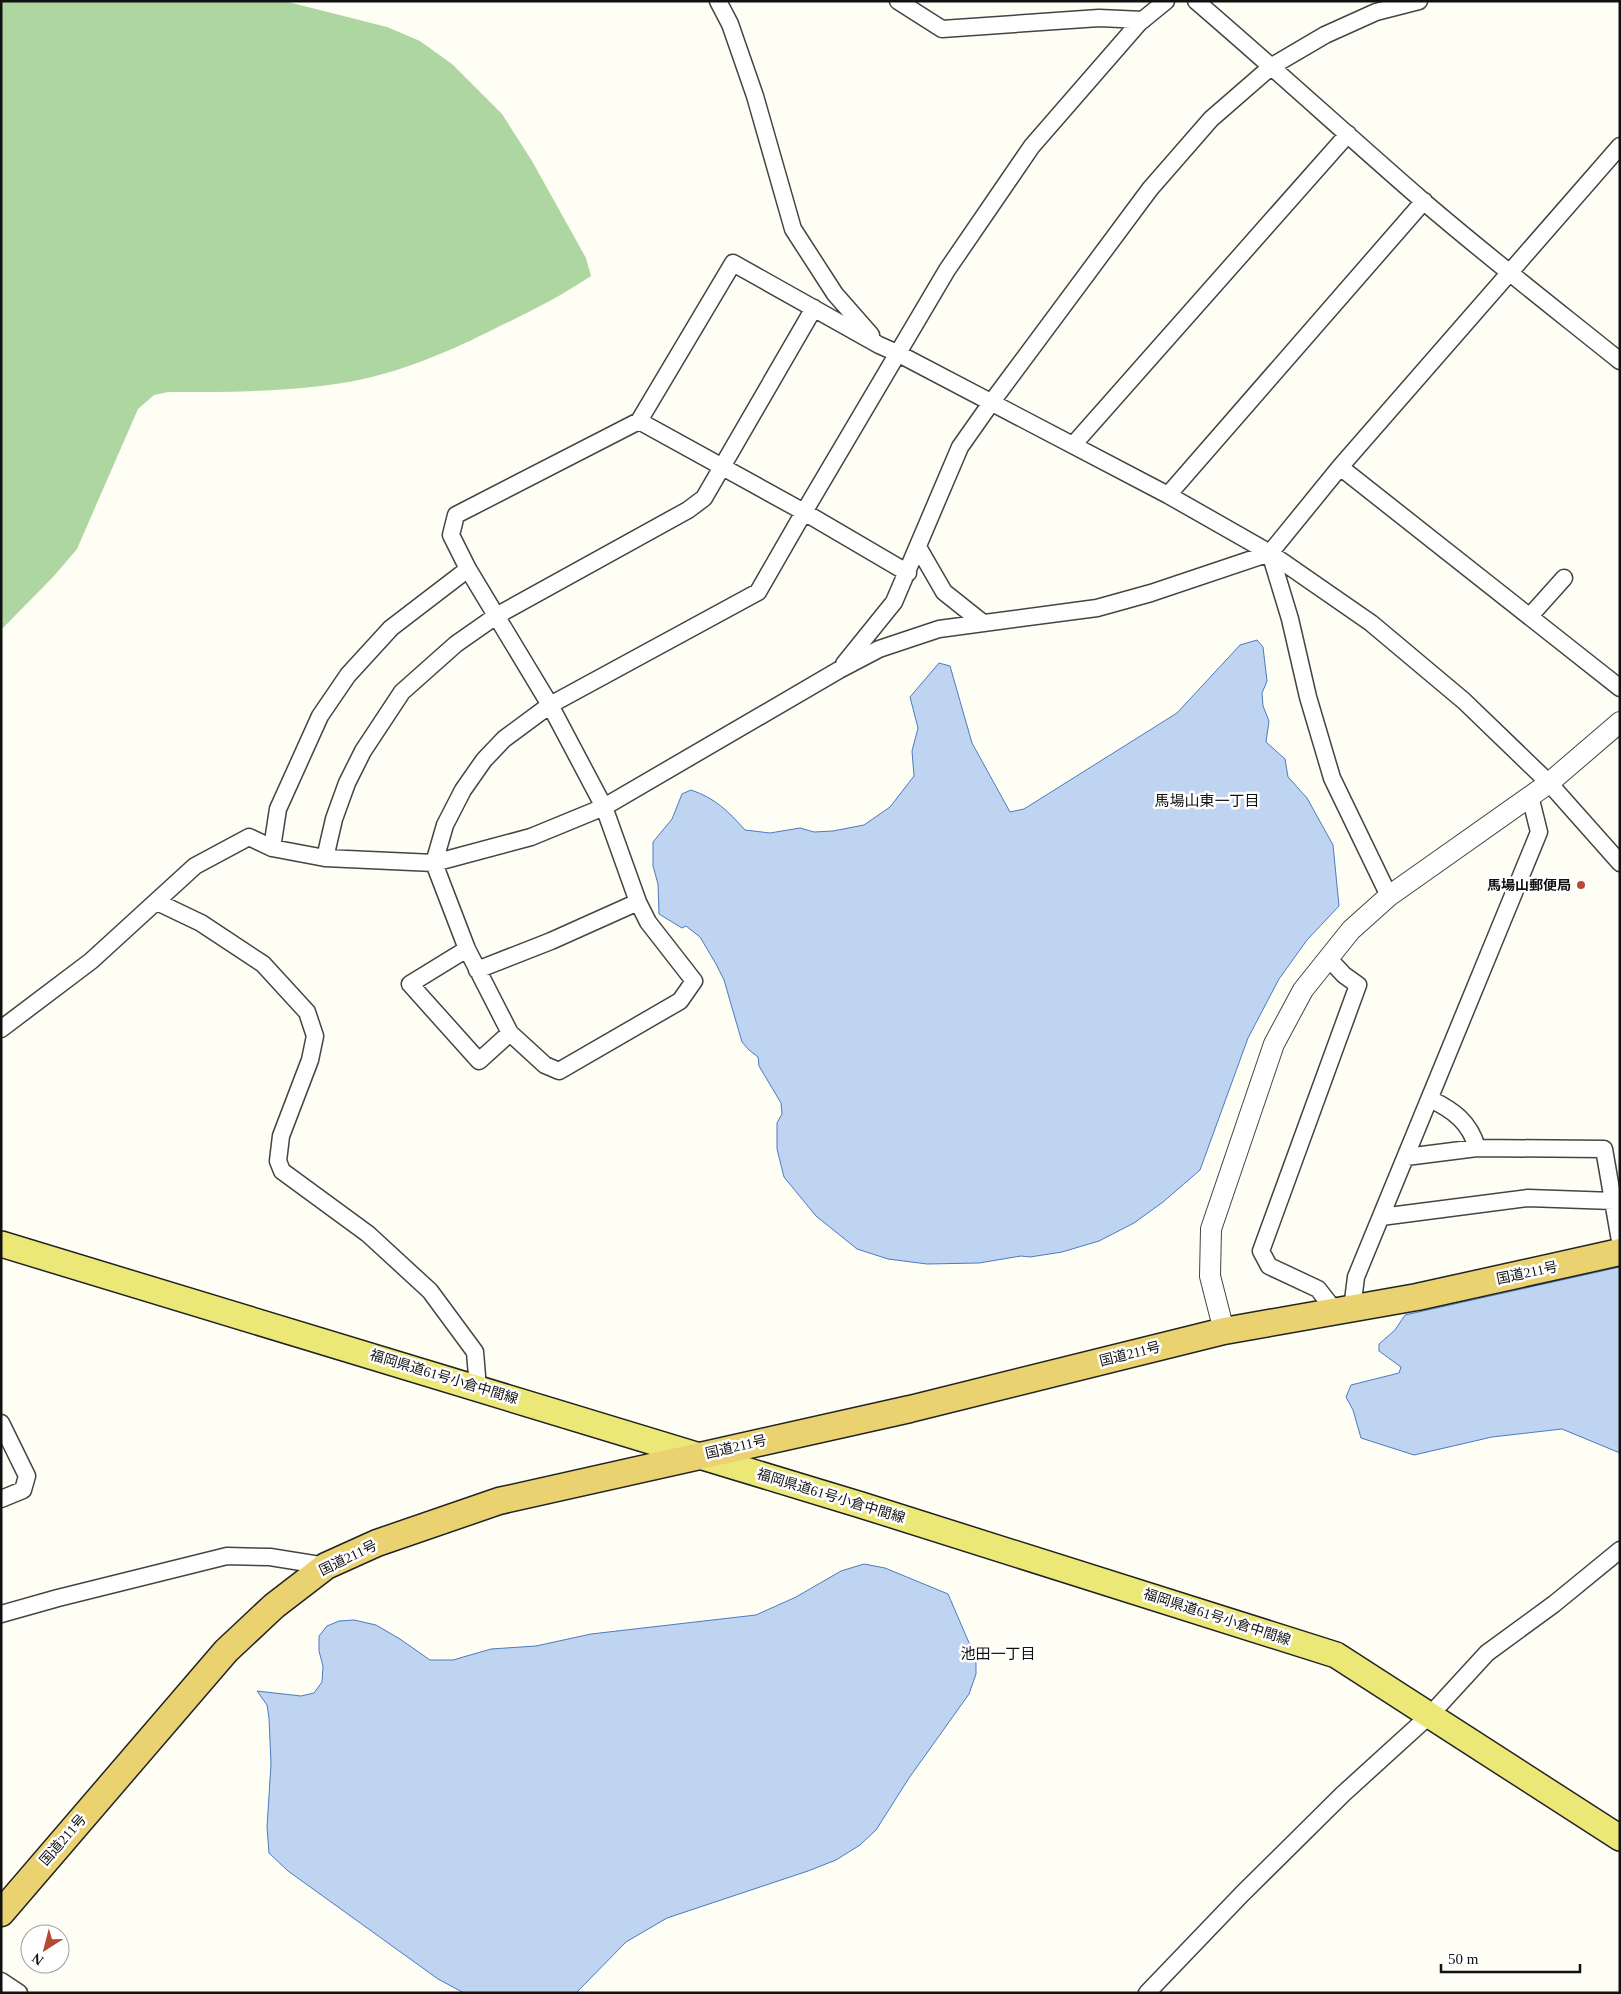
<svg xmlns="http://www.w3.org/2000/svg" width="1621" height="1994" font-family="'Times New Roman','Noto Sans JP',serif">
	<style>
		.forest { fill: #aed6a1 }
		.water { fill: #bed4f1; stroke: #4c7ac2 }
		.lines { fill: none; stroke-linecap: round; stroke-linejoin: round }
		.minor-casing { stroke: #444; stroke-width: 19 }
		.tertiary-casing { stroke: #444; stroke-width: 22 }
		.primary-casing { stroke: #222; stroke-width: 28 }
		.trunk-casing { stroke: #222; stroke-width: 29 }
		.minor { stroke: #fff; stroke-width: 16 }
		.tertiary { stroke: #fff; stroke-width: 20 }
		.primary { stroke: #ece877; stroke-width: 25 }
		.trunk { stroke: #ead270; stroke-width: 26 }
		.poi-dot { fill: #b54934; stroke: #fff; stroke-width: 2 }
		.labels { text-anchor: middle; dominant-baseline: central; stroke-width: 5; stroke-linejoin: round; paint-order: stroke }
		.poi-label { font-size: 14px; font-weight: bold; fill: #111; stroke: #fff; text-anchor: end }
		.street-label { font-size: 14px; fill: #111; stroke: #fff }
		.neighbourhood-label { font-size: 15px; fill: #111; stroke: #fff }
	</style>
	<rect width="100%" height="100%" fill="#fefef5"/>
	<path class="forest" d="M1 1H284L387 27 420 41 452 64 502 114 532 161 586 258 591 276C561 296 530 312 498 327 451 351 402 372 349 382 290 392 229 392 168 392L154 395 138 409 77 549 53 577 1 630Z"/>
	<path class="water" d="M1257 640 1263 647 1267 681 1262 693 1263 706 1269 721 1266 742 1285 759 1288 777 1307 798 1333 845 1339 906 1307 940 1279 979 1248 1038 1200 1170 1163 1202 1134 1223 1099 1241 1062 1252 1030 1257 1021 1256 979 1263 927 1264 888 1259 857 1249 816 1216 784 1177 777 1149V1123L782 1114 781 1103 759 1066 758 1057 749 1050 742 1042 724 980 716 964 700 937 686 926 682 928 659 914 658 884 653 866V842L672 819 682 794 691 790C715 798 728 811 745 830L770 833 800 828 814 832 833 831 864 825 890 807 914 776 912 751 918 728 910 697 939 663 950 666 972 743 1010 812 1024 809 1177 713 1240 645Z
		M1620 1267V1453L1562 1429 1492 1437 1414 1455 1361 1438 1353 1410 1346 1397 1351 1385 1399 1373 1401 1367 1379 1351V1344L1395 1330 1405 1315Z
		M864 1564 885 1568 948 1594 976 1659V1674L969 1694 909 1778 876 1830 860 1845 836 1860 808 1871 667 1918 626 1942 576 1993H464L438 1979 288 1871 269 1853 267 1827 271 1764 269 1718 267 1705 257 1691 301 1696 314 1693 322 1682 323 1666 319 1651V1636L327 1626 339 1621 354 1620 376 1625 400 1639 430 1660H453L491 1649 536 1646 591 1634 756 1615 796 1597 841 1571Z"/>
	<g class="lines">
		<g class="minor-casing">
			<path id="minor" d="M718 1 730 24 755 96 793 229 835 294 871 335
				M898 1 942 29 1099 18 1143 20
				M1166 1 1139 23 1032 146 947 270 804 512 758 592 550 705 504 739 484 760 463 790 445 825 434 863 467 949 510 1033 545 1065 559 1071 680 1001 694 981 648 922 638 902 604 807 550 705 468 569 451 535 456 515 639 421 733 263 879 345 897 353 1168 495 1212 520 1270 553 1371 623 1464 701 1549 783 1620 863
				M1196 1C1273 67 1347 135 1423 201 1487 256 1554 308 1620 361
				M639 421 804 512 908 573
				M1073 445 1348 134
				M1340 467 1620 688
				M1168 495 1424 201
				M918 547 944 592 983 623
				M1270 553 1290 619 1308 697 1332 778 1389 896
				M1530 616 1564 578
				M844 664 894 602 960 447 991 403 1150 189 1211 119 1272 66 1325 35 1376 12 1419 1
				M272 848 278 809 320 716 348 675 391 628 468 569
				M325 858 334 819 347 783 363 751 402 692 456 644 496 616 688 510 704 498 814 308
				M157 902 201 923 263 964 307 1012 315 1036 310 1060 281 1136 278 1161 282 1171 368 1234 430 1291 475 1352 478 1388
				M467 949 410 984 479 1061 510 1033
				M1328 958 1344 975 1358 985 1261 1251 1269 1266 1318 1289 1336 1312
				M477 970 551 941 638 902
				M1 1029 91 961 195 866 249 837 272 848 325 858 434 863 531 837 604 807 839 670 879 649 939 629 1097 608 1151 593 1270 553 1340 467 1620 146
				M1430 1099C1453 1110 1470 1122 1477 1148
				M1406 1157 1477 1148 1604 1149 1620 1241
				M1381 1217 1528 1198 1613 1201
				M1352 1309 1356 1277 1539 832 1530 796
				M1 1423 27 1476 23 1490 1 1499
				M1 1614 58 1598 227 1556 270 1557 326 1566
				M1 1981 19 1993
				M1147 1993 1242 1894 1343 1794 1431 1714 1487 1653 1554 1604 1620 1550"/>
		</g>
		<g class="tertiary-casing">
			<path id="tertiary" d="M1224 1331 1210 1276 1211 1229 1274 1044 1303 990 1351 930 1389 896 1549 783 1620 722"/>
		</g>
		<g class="primary-casing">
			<path id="primary" d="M1 1244 861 1505 1336 1655 1620 1838"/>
		</g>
		<g class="trunk-casing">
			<path id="trunk" d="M1 1913 226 1651 274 1606 326 1566 377 1543 499 1501 910 1409 1224 1331 1417 1297 1620 1252"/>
		</g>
		<use href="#minor" class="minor"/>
		<use href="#tertiary" class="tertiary"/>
		<use href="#primary" class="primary"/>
		<use href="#trunk" class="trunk"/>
	</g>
	<circle class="poi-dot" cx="1581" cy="885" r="5"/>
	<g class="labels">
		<g class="poi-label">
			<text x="1571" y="885">馬場山郵便局</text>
		</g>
		<g class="street-label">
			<text transform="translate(1527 1273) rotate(-12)">国道211号</text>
			<text transform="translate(1130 1354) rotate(-14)">国道211号</text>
			<text transform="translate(444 1377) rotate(17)">福岡県道61号小倉中間線</text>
			<text transform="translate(736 1447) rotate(-13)">国道211号</text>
			<text transform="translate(831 1496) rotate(17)">福岡県道61号小倉中間線</text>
			<text transform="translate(348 1558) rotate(-26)">国道211号</text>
			<text transform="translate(1217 1617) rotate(18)">福岡県道61号小倉中間線</text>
			<text transform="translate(63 1840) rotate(-49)">国道211号</text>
		</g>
		<g class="neighbourhood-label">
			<text x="1207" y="801">馬場山東一丁目</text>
			<text x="998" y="1654">池田一丁目</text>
		</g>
	</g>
	<rect width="1621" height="1994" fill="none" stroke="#111111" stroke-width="5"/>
	<g transform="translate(45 1949) rotate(216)"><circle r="24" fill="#ffffff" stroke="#a0a0a0"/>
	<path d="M0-4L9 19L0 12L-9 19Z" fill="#b54934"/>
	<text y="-8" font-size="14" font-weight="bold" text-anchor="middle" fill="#111111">N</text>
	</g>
	<path d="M1441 1964v8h139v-8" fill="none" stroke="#111111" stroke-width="2.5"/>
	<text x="1448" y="1964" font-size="15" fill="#111111" stroke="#ffffff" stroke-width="4" paint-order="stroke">50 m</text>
</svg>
